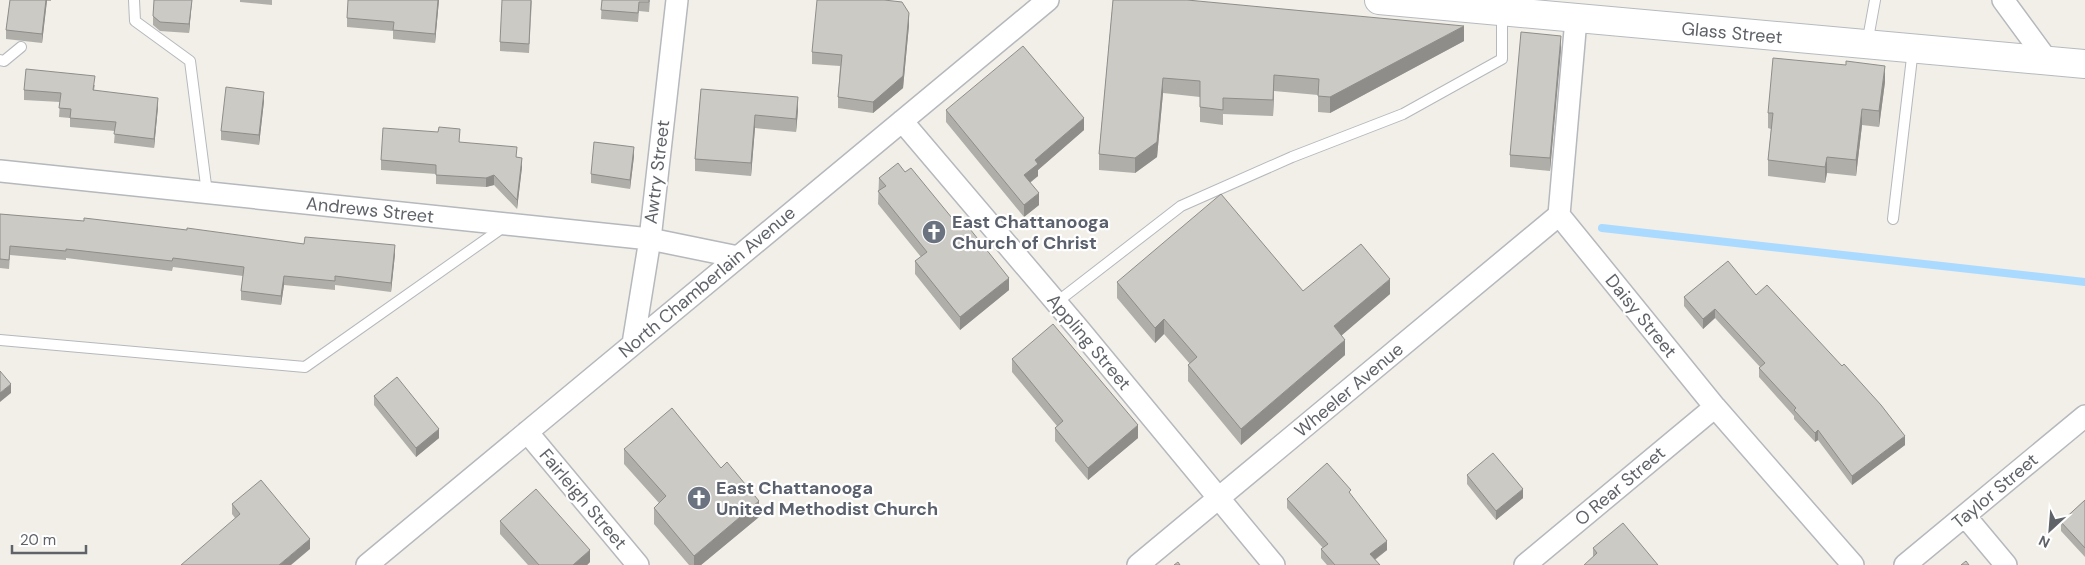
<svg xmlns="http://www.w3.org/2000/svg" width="2085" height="565" font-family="'DM Sans',sans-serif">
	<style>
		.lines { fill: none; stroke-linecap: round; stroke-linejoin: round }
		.stream { stroke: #aadaff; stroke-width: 8 }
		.lane-casing { stroke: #b5b8bc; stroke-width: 12 }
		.street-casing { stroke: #b5b8bc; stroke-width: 24 }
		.secondary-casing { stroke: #b6babf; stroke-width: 30 }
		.lane { stroke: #fff; stroke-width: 10 }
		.street { stroke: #fff; stroke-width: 21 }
		.secondary { stroke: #fff; stroke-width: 28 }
		.wall { fill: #afaea9 }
		.shaded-wall { fill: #8f8d8a }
		.building { fill: #cccac5; stroke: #8f8d8a }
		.labels { text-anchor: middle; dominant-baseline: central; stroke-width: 4.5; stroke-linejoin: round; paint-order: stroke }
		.street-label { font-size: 18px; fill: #5f6368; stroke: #fff }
		.worship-label { font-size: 18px; font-weight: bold; fill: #5b616d; stroke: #fff; text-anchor: start }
	</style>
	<rect width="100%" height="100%" fill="#f1efe8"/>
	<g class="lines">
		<path class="stream" d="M1602 228 2085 282"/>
		<g class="lane-casing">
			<path id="lane" d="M134 0 135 21 190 61 207 193
				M1867 44 1875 0
				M0 60 4 61 21 47
				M1893 219 1913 49
				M1057 302 1181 206 1292 157 1403 114 1502 59V12
				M0 340 305 367 505 226"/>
		</g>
		<g class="street-casing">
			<path id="street" d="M2003 0 2047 60
				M1576 19 1559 215 1715 407 1853 565
				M902 121 1078 328 1274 565
				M0 171 650 239 738 257
				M633 344 650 239 677 0
				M527 432 638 565
				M1965 516 2006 565
				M367 565 1048 0
				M1138 565 1559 215
				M1525 565 1715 407
				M1905 565 2085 416"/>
		</g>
		<g class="secondary-casing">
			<path id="secondary" d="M1379 0 2085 64"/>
		</g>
		<use href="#lane" class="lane"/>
		<use href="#street" class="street"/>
		<use href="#secondary" class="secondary"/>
	</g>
	<path class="wall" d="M10 0H51V1H47L42 43 6 39V30Z
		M192 0 189 33 160 31 153 25V16Z
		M240 0H272V5L240 2Z
		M439 0 435 43 393 39V31L347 27V18Z
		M532 0 529 53 500 51V42Z
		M602 0H650L649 12 639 11 638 22 601 19Z
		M1113 0 1464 41 1330 113 1318 112V95L1274 91 1273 116 1223 114V125L1200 122V97L1163 93 1157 157 1135 173 1099 170V154Z
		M909 25 903 88 873 113 838 108V97L840 66 812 64V52Z
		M1561 49 1550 171 1510 167V155Z
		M1885 82 1879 127 1862 125 1856 176 1827 173 1825 183 1768 176V160L1771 129 1768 128V113Z
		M95 85 94 90 158 107 154 148 114 143 115 131 70 127V118L59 117 60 102 24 100V90Z
		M701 89 798 110 796 132 755 128 751 176 695 171V159Z
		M264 101 259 145 221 140V131Z
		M946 110 1084 130 1038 170V176L1030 183 1039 205 1024 217 946 122Z
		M459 142 516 157 522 167 517 209 494 185 486 187 436 184V174L381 170V160Z
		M634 156 630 189 591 183V174Z
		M905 172 1009 290 960 330 915 274V261L921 257 878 204 879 178Z
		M0 214 304 244 395 254 391 292 335 285V290L284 285 281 305 241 300V291L243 276 173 267 172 271 66 258V260L10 255 9 269 0 268Z
		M1117 282 1303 291 1390 294 1341 335 1345 355 1241 445 1188 381V365L1190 364 1164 334 1155 343 1117 298Z
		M1756 295 1905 445 1852 485 1818 440 1815 442 1794 419V416L1759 377V368L1760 367 1715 318 1703 329 1684 306V297Z
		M1012 359 1138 438 1088 480 1055 441V428L1057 426 1012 372Z
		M374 396 439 438 416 457 374 405Z
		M624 449 759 517 701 565H689L654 524V508L659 503 624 464Z
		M1467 475 1523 498 1496 520 1467 484Z
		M1351 496 1387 550 1375 560 1380 565H1327L1321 558V549L1323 548 1287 508V499Z
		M2085 500V557L2061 531V522Z
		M232 504 310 549 235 518 232 514Z
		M500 521 590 562 587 565H528L500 534Z
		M1593 548 1658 565 1593 557Z"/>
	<path class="shaded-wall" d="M46 0H47L42 43V34Z
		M192 0 189 33V24Z
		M438 0H439L435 43V34Z
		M909 13V25L903 88 873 113V102Z
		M1464 26V41L1330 113V97Z
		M1561 36V49L1550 171V158Z
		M1885 66V82L1879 127V111Z
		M1274 75V91L1273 116V100Z
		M1163 78V93L1157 157 1135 173V158Z
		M264 92V101L259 145V135Z
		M798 97V110L796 132V119Z
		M158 98V107L154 148V139Z
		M1862 109V125L1856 176V160Z
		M755 115V128L751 176V163Z
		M1084 118V130L1038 170V176L1024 187V175L1035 160Z
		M634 147V156L630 189V180Z
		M1827 157V173L1825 183V167Z
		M522 158V167L517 209V200Z
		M494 175V185L486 187V178Z
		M1039 193V205L1024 217V205Z
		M395 245V254L391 292V283Z
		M284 276V285L281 305V296Z
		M1009 278V290L960 330V317Z
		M1390 279V294L1334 342V326Z
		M1715 309V318L1703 329V319Z
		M1164 319V334L1155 343V328Z
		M1345 340V355L1241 445V429Z
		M11 384V393L0 402V393Z
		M1138 425V438L1088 480V468Z
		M439 429V438L416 457V448Z
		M1818 430V440L1815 442V433Z
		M1905 436V445L1852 485V476Z
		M1523 489V498L1496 520V511Z
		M759 501V517L701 565H694V556Z
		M310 539V549L291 565H279Z
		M1387 541V550L1370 563V554Z
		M590 550V562L587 565H573Z"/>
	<path class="building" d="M10 0H46L42 34 6 30Z
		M154 0H192L189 24 160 22 153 16Z
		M348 0H438L435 34 393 30 394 22 347 18Z
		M502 0H531L529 44 500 42Z
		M602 0H649V2H639L638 13 601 10Z
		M817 0H884L902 2 909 13 903 76 873 102 838 97 842 55 812 52Z
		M1113 0H1187L1464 26 1330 97 1318 96 1319 79 1274 75 1273 100 1223 98V110L1200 107V81L1163 78 1157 142 1135 158 1099 154Z
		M1521 32 1561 36 1550 158 1510 155Z
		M1023 46 1084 118 1035 160 1038 164 1024 175 1039 193 1024 205 946 110Z
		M1773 58 1846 65V61L1885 66 1879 111 1862 109 1856 160 1827 157 1825 167 1768 160 1773 113H1768Z
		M26 69 95 76 93 90 158 98 154 139 114 134 116 122 70 118 71 109 59 108 61 93 24 90Z
		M226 87 264 92 259 135 221 131Z
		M701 89 798 97 796 119 755 115 751 163 695 159Z
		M439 127 460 129 459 142 517 147 516 157 522 158 517 200 494 175 486 178 436 175V165L381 160 383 128 438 132Z
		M594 142 634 147 630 180 591 174Z
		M898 163 905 172 911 168 961 229 966 224 1009 278 960 317 915 261 927 252 878 191 886 186 879 178Z
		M1221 194 1303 291 1361 244 1390 279 1334 326 1345 340 1241 429 1188 365 1197 357 1164 319 1155 328 1117 282Z
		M0 214 84 221V218L187 230V228L304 244 305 237 395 245 391 283 335 276V281L284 276 281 296 241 291 244 267 173 258 172 261 66 249V251L10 246 9 260 0 259Z
		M1728 261 1756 295 1767 285 1842 366 1844 364 1881 405 1905 436 1852 476 1818 430 1815 433 1794 410 1796 408 1759 368 1765 363 1715 309 1703 319 1684 297Z
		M1053 324 1138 425 1088 468 1055 428 1063 421 1012 359Z
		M0 371 11 384 0 393Z
		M397 377 439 429 416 448 374 396Z
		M672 408 721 468 727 462 759 501 694 556 654 508 666 496 624 449Z
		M1493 453 1523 489 1496 511 1467 475Z
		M1327 463 1351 490 1349 492 1387 541 1370 554 1380 565H1335L1321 549 1328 544 1287 499Z
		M261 480 310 539 279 565H181L240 514 232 504Z
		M536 489 590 550 573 565H539L500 521Z
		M2085 500V548L2061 522Z
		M1623 523 1658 565H1584L1597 553 1593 548Z
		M1966 561 1969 565H1961Z
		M1178 562 1180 565H1174Z"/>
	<defs>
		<g id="church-disc" transform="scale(1.25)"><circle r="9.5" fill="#6b7280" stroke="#fff"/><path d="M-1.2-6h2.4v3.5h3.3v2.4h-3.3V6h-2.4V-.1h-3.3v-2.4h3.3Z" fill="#fff"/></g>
	</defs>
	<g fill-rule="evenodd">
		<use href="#church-disc" x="934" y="232"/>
		<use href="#church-disc" x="699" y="498"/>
	</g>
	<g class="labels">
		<g class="street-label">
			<text transform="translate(1732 33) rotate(5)">Glass Street</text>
			<text transform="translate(657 172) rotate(-83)">Awtry Street</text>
			<text transform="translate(370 210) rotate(6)">Andrews Street</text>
			<text transform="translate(707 282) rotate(-40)">North Chamberlain Avenue</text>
			<text transform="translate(1641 316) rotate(51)">Daisy Street</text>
			<text transform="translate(1089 342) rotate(50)">Appling Street</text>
			<text transform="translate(1349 390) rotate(-40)">Wheeler Avenue</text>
			<text transform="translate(1620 486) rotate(-40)">O Rear Street</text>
			<text transform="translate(1995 491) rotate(-40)">Taylor Street</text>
			<text transform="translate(583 499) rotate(50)">Fairleigh Street</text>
		</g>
		<g class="worship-label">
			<text x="952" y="222">East Chattanooga<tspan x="952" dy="21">Church of Christ</tspan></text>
			<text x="716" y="488">East Chattanooga<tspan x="716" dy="21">United Methodist Church</tspan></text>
		</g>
	</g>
	<g transform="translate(2050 530) rotate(206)" stroke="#ffffff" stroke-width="4" paint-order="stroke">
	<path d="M0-4L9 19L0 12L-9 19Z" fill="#5f6368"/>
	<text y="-8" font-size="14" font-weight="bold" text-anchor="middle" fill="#5f6368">N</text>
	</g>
	<path d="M12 545v8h74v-8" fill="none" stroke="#5f6368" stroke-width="2.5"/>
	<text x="20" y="545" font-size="15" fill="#5f6368" stroke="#ffffff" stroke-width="4" paint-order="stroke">20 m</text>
</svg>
